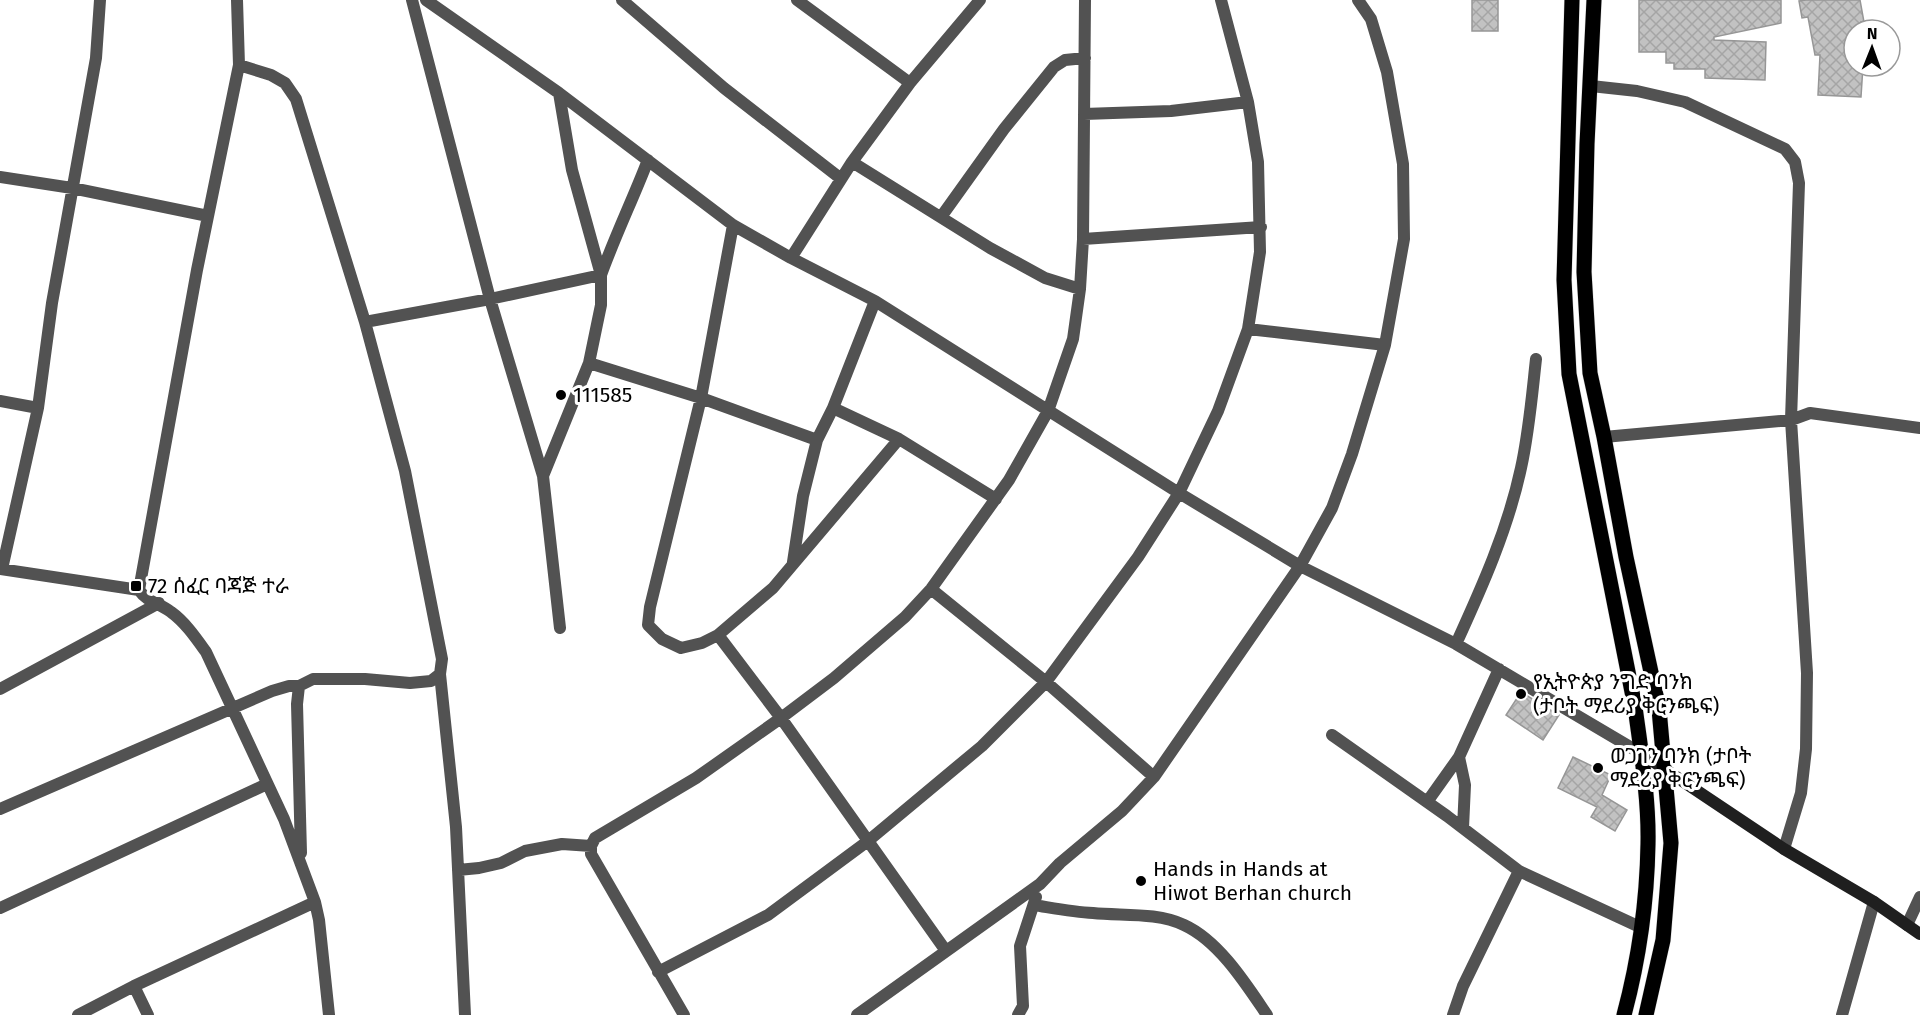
<svg xmlns="http://www.w3.org/2000/svg" width="1920" height="1015" font-family="'Fira Sans','Noto Sans Ethiopic',sans-serif">
	<style>
		.building { fill: url(#building-cross-hatch); stroke: #969696; stroke-width: 1.5 }
		.lines { fill: none; stroke-linecap: round; stroke-linejoin: round }
		.primary-casing { stroke: #dbdbdb; stroke-width: 16 }
		.street { stroke: #525252; stroke-width: 12 }
		.secondary { stroke: #1f1f1f; stroke-width: 12 }
		.primary { stroke: #000; stroke-width: 15 }
		.poi-dot { fill: #000; stroke: #fff; stroke-width: 2 }
		.labels { text-anchor: middle; dominant-baseline: central; stroke-width: 6; stroke-linejoin: round; paint-order: stroke }
		.poi-label { font-size: 21px; fill: #000; stroke: #fff; text-anchor: start }
	</style>
	<defs>
		<pattern id="building-cross-hatch" width="8" height="8" patternUnits="userSpaceOnUse" patternTransform="scale(1.5)"><rect width="8" height="8" fill="#c2c2c2"/><path d="M0 0l8 8M0 8l8-8" fill="none" stroke="#a5a5a5"/></pattern>
	</defs>
	<rect width="100%" height="100%" fill="#fff"/>
	<path class="building" d="M1472 0H1498V31H1472Z
		M1639 0H1781V23L1714 37V40L1766 42 1765 80 1705 78V69H1674V63H1666V52H1639Z
		M1806 0H1860L1864 22H1861L1862 30H1854V66H1863L1861 97 1818 95 1820 55H1815L1808 17 1802 18 1799 1Z
		M1521 692 1559 715 1543 740 1506 715Z
		M1573 757 1611 775 1602 795 1627 810 1615 831 1591 817 1597 807 1558 788Z"/>
	<g class="lines">
		<g class="primary-casing">
			<path id="primary" d="M1572 0 1564 280 1569 374 1635 707C1641 751 1649 800 1648 844 1647 902 1639 959 1624 1015
				M1594 0 1587 144 1584 272 1590 373 1604 437 1626 557 1659 709 1671 843 1663 940 1646 1015"/>
		</g>
		<path class="street" d="M237 0 239 65 197 270 139 590C148 603 158 602 171 612 185 622 196 638 206 652L284 819 315 902 319 920 329 1015
			M412 0 490 299 543 476 560 628
			M426 0 559 93 733 225 791 258 875 301 1179 493 1300 566 1456 644 1642 754
			M622 0 724 88 840 178
			M797 0 910 83
			M239 65 271 75 285 83 296 99 365 322 405 471 442 659 440 674 456 827 465 1015
			M1591 86 1637 91 1685 102 1785 149 1795 162 1799 183 1791 420 1807 673 1806 749 1801 793 1784 849
			M1084 114 1171 111 1248 102
			M852 162 990 248 1045 278 1080 289
			M0 177 72 188 208 216
			M941 217 1004 129 1054 67 1065 60 1085 58
			M733 225 701 398 650 607 648 625 662 639 681 648 702 643 718 635 773 588 899 439
			M1083 239 1261 227
			M791 258 852 162 910 83 980 0
			M601 275C615 236 633 199 648 160
			M365 322 490 299 601 275
			M1248 329 1385 345
			M589 363 701 398 817 440
			M0 401 38 408
			M833 408 899 439 996 499
			M1604 437 1791 420 1810 413 1920 428
			M543 476 589 363 601 305V275L572 170 559 93
			M793 562 803 496 817 440 833 408 875 301
			M0 569 139 590
			M2 569 38 408 52 303 96 58 100 0
			M931 589 1046 682 1154 777
			M718 635 781 718 946 951
			M1456 644C1482 587 1508 529 1521 468 1529 432 1532 395 1536 359
			M299 686 297 704 301 853
			M0 689 159 603
			M1332 735 1447 816 1519 871 1642 928
			M1459 757 1465 785 1463 828
			M1427 802 1459 757 1499 669
			M0 809 272 691 289 686H299L313 679H365L410 683 431 681 440 674
			M458 870 479 868 501 863 525 851 562 844 591 846
			M1034 905C1053 908 1073 912 1093 913 1122 916 1157 912 1184 925 1219 941 1246 984 1267 1015
			M0 908 267 784
			M1907 925 1920 897
			M658 972 768 915 868 841 982 746 1046 682 1138 557 1179 493 1218 411 1248 329 1260 252 1258 162 1248 102 1221 0
			M134 986 148 1015
			M78 1015 134 986 315 902
			M684 1015 591 854V846L595 838 696 778 781 718 834 678 905 617 931 589 1009 480 1048 411 1073 339 1080 289 1083 239 1085 0
			M857 1015 1040 884 1060 863 1122 811 1154 777 1300 566 1332 508 1352 454 1385 345 1404 239 1403 164 1387 72 1371 19 1358 0
			M1018 1015 1023 1006 1020 946 1036 897
			M1453 1015 1463 986 1519 871
			M1842 1015 1874 902"/>
		<path class="secondary" d="M1642 754 1784 849 1874 902 1920 934"/>
		<use href="#primary" class="primary"/>
	</g>
	<g class="poi-dot">
		<circle cx="561" cy="395" r="6"/>
		<rect x="130" y="580" width="12" height="12" rx="3"/>
		<circle cx="1521" cy="694" r="6"/>
		<circle cx="1598" cy="768" r="6"/>
		<circle cx="1141" cy="881" r="6"/>
	</g>
	<g class="labels">
		<g class="poi-label">
			<text x="573" y="395">111585</text>
			<text x="148" y="586">72 ሰፈር ባጃጅ ተራ</text>
			<text x="1533" y="682">የኢትዮጵያ ንግድ ባንክ<tspan x="1533" dy="24">(ታቦት ማደሪያ ቅርንጫፍ)</tspan></text>
			<text x="1610" y="756">ወጋገን ባንክ (ታቦት<tspan x="1610" dy="24">ማደሪያ ቅርንጫፍ)</tspan></text>
			<text x="1153" y="869">Hands in Hands at<tspan x="1153" dy="24">Hiwot Berhan church</tspan></text>
		</g>
	</g>
	<g transform="translate(1872 48) rotate(1)"><circle r="28" fill="#ffffff" stroke="#999999" stroke-width="1.5"/>
	<path d="M0-4.5L10 22L0 15L-10 22Z" fill="#000000"/>
	<text y="-9" font-size="16" font-weight="bold" text-anchor="middle" fill="#000000">N</text>
	</g>
</svg>
